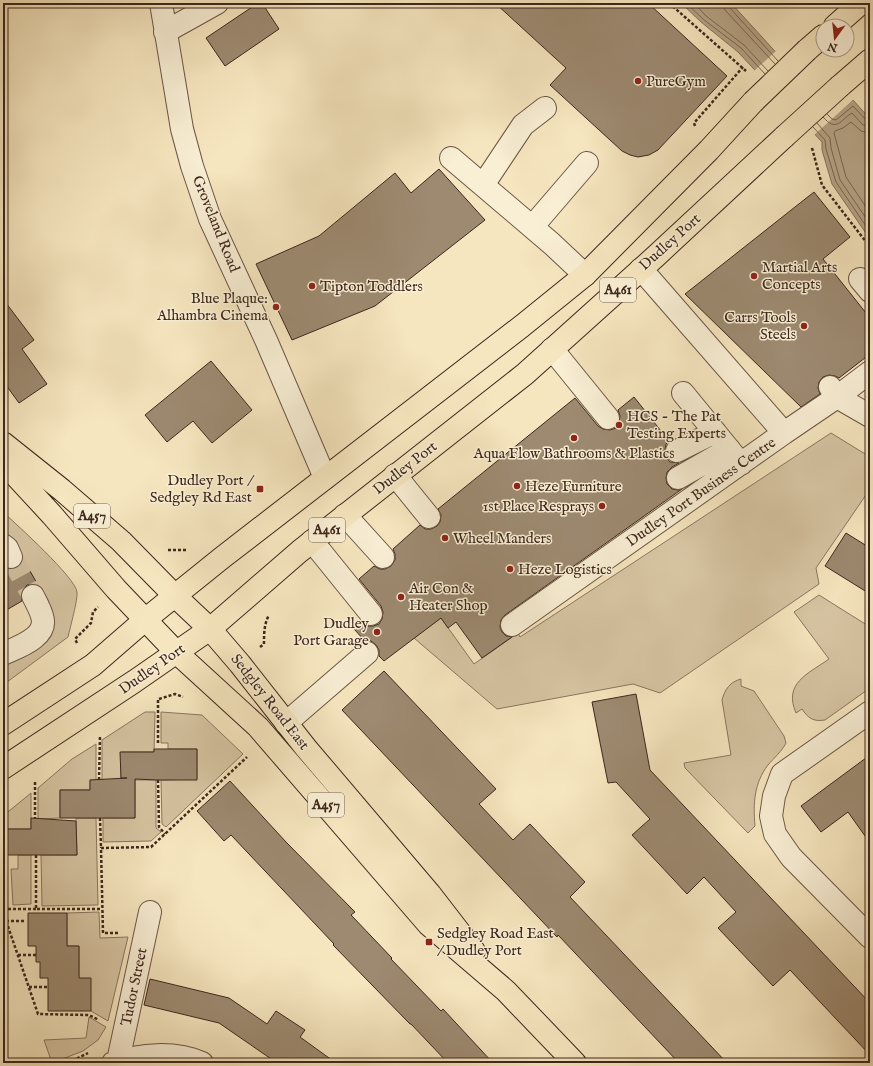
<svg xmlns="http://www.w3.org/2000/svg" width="873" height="1066" font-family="'IM FELL English',serif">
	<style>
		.green { fill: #d7c5a3; stroke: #8a7660 }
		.water { fill: #b7a588; stroke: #86725d }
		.pier { fill: #f6e6bf }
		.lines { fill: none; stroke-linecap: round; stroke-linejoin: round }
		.shore { stroke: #7a6652; stroke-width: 1 }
		.building { fill: #9d8a71; stroke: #3d261d }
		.minor-tunnel { stroke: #d1c09f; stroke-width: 22; stroke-dasharray: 22 11; stroke-linecap: butt }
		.minor-casing { stroke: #6b5646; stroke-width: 24 }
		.major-casing { stroke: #3d261d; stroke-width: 24 }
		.highway-casing { stroke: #3d261d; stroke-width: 24 }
		.path { stroke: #3d261d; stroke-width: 2.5; stroke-dasharray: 3 2; stroke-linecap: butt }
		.minor { stroke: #f9efd5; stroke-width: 22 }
		.major { stroke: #f6e6bf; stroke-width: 22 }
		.highway { stroke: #f6e6bf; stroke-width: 22 }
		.highway-bridge-casing { stroke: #3d261d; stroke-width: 24; stroke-linecap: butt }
		.highway-bridge { stroke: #f6e6bf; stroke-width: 22 }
		.poi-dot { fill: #8f2418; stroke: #f9efd5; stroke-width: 1.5 }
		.labels { text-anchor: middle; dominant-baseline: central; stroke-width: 3; stroke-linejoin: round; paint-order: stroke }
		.shield { fill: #f9efd5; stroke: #756254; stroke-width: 1 }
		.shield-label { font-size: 14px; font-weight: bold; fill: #3d261d }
		.poi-label { font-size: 15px; fill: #3d261d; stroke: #f9efd5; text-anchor: start }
		.street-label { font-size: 15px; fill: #3d261d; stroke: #f9efd5 }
	</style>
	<rect width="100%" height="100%" fill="#f6e6bf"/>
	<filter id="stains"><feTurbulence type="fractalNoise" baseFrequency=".005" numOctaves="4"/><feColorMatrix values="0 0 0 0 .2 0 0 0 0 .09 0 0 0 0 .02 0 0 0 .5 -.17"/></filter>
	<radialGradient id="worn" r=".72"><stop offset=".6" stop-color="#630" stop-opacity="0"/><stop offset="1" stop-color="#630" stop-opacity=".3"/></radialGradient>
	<path class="green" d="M831 433 870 457V489L816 568 819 584 660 693 633 684 497 709 414 638 441 618 474 664 518 633 520 637Z
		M3 512C17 525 75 577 77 592 78 599 70 628 68 637L3 685V661L46 635 41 591 19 552 6 535 3 534Z
		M819 595 870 627V688L825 720C813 722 808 718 802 709L796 713C783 683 808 674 829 659L794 612Z
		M741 679V686L754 691 784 736 786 743C782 751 774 758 768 765 754 783 753 804 755 826L748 833 685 768 684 763 731 755 722 700C725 689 730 682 741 679Z
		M145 712H155L154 752H121V780H102V740Z
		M161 712 202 715 243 754 166 827 162 824 161 780 197 779V749H168V743H161Z
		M96 744V780H90V790H60V818L38 819V788L72 759Z
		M135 780H156V828L161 832 151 841 103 842V818H135Z
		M31 793V829H3V816Z
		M76 818H96L98 905 42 906 41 855H77Z
		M18 855H31V904L13 905 11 869H18Z
		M99 912 100 938 128 937 108 1021 91 1011 79 978V946H67V913Z
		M89 1017 106 1027 98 1040 83 1051 52 1063 44 1040 86 1038Z"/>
	<path class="water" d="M681 3H731L834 116 853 100 870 119V239L832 184 822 150V142L738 52 701 22Z"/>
	<path class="pier" d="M777 50 835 114 851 98 853 100 813 136 754 71Z"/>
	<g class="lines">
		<path class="shore" d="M686 3 703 19 741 48 765 74
			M694 3 706 16 744 45 768 71
			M723 3 725 10 775 64
			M728 3 729 7 778 61
			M827 114 832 119 836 120 853 106 866 120 870 121
			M823 117C837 133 840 120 852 113L863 125 870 127
			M817 123 830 138 831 148 840 180 870 224
			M813 127 825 140 826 149 836 182 870 232
			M870 133 861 131 851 122 843 128 835 131 834 133 846 177 870 213"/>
	</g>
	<path class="building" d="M258 3H262L279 29 225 66 206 38Z
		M495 3H648L727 76 658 150 649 155 638 157 630 155 622 151 550 85 566 68Z
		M439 169 485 220 375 306 292 340 256 264 319 236 395 173 411 193Z
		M814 192 850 237 823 259 870 318V354L839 378 835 376 829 375 823 377 819 382 818 388 820 394 801 407 685 294Z
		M3 299 34 340 22 349 47 384 19 403 3 381Z
		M211 361 252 410 212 443 193 421 167 442 145 415Z
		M634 397 669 441 666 444 665 450 666 457 670 462 679 463 672 467 667 472 666 478 667 484 672 489 678 490 682 489 505 615 501 620 500 627 502 632 506 636 512 637 482 658 456 622 448 628 441 618 384 661 379 656V650L376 645 371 641H365L354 629 362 622 367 626H373L379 624 382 619 383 612 381 606 359 579 374 566 380 569H385L391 566 395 560V554L393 549 420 525 425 529H431L437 526 440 522 441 515 438 509 575 398 598 426 603 429 610 430 616 428 619 423 620 416 618 410Z
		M846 533 870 548V594L825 566Z
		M23 559 38 585 33 584 27 585 23 589 21 595 22 601 3 612V566L9 569H16L21 565Z
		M384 671 496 789 479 804 513 840 530 824 585 882 570 897 727 1063H679L558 935 557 937 342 710Z
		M636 694 650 770 870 1003V1055L790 970 773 986 718 928 736 912 704 877 687 894 632 835 650 819 616 782 608 783 592 702Z
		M154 749H197V780H158L135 779V818H60V790H90V780L127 778H121L120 752H154Z
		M870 755V843L848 812 821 832 801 806Z
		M230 781 286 842 355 912 351 915 392 958 391 959 441 1011 443 1009 493 1063H448L411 1024H410L333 945 334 944 231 835 224 841 197 811Z
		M31 818 76 821 77 855H3V829H31Z
		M28 913H67V946H79V978H91V1011H48V978H40V962H36V946H28Z
		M150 979 229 998 267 1024 276 1011 305 1030 300 1037 336 1063H277L219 1023 144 1005Z"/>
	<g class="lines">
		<path class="minor-tunnel" d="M11 557 33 596"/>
		<g class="minor-casing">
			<path id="minor" d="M161 3 182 129 192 166 210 219 266 340 325 478
				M165 32 217 3
				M451 158 552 244 585 275
				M483 185 523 125 545 108
				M532 227 587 163
				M860 279 870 291
				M552 349 608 418
				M830 387 837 397 870 372
				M683 393 741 464
				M784 433 837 397 870 416
				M677 451 715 432
				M395 475 429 517
				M678 478 729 449
				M345 515 383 557
				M312 541 371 614
				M3 545 7 548 11 557
				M512 625 784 433 641 269
				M3 654C18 647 49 637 42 616 40 609 36 602 33 596
				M870 712 782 774 774 796 771 816 775 834 791 857 870 937
				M286 723 367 653
				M118 1061 150 912
				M113 1063C140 1054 175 1051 202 1063"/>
		</g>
		<g class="major-casing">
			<path id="major" d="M3 443 62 490 121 541 175 596 210 629 240 664 306 748 430 894 474 951
				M3 462 52 515 116 589 176 652 258 727 429 925 506 991 575 1063"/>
		</g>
		<g class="highway-casing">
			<path id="highway" d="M835 26 861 3
				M807 50 823 36
				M840 86 870 60
				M3 724 93 665 146 619 223 557 522 326 585 275 709 150 753 102
				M3 768 135 681 210 629 300 551 525 374 656 256 784 137"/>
		</g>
		<path class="path" d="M669 3 746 71
			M695 126 694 123 743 67
			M812 148 822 185 870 247
			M168 550H187
			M77 643 75 639 91 623 93 612 98 607
			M260 647 264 644C264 634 264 624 269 615
			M159 699 175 694 183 697
			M158 743V699
			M99 780 100 736
			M158 780 159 827 165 834
			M35 782V819
			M100 818 101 848
			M36 855V909H102
			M3 909H36
			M3 912 38 1014 89 1015 99 1020
			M6 921H24
			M118 933H103L101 848 151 847 247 757
			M18 955H36
			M29 987H48
			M68 1063 88 1053"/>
		<use href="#minor" class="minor"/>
		<use href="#major" class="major"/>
		<use href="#highway" class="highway"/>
		<g class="highway-bridge-casing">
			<path id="highway-bridge" d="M753 102 807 50
				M784 137 840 86"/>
		</g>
		<use href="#highway-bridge" class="highway-bridge"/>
	</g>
	<g class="poi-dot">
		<circle cx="638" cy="81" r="4"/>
		<circle cx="754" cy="276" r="4"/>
		<circle cx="312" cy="286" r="4"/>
		<circle cx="276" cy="307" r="4"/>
		<circle cx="804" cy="326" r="4"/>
		<circle cx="619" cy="425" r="4"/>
		<circle cx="574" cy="438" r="4"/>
		<circle cx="517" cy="486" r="4"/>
		<rect x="256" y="485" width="8" height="8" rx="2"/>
		<circle cx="602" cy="506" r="4"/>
		<circle cx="445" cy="538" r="4"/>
		<circle cx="510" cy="569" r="4"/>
		<circle cx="401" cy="597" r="4"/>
		<circle cx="377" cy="632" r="4"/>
		<rect x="425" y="938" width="8" height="8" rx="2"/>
	</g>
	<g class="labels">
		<g class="shield">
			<rect x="600" y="278" width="36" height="24" rx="3"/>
			<rect x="74" y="504" width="36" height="24" rx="3"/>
			<rect x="309" y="518" width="36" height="24" rx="3"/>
			<rect x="308" y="793" width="36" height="24" rx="3"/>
		</g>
		<g class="shield-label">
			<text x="618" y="290">A461</text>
			<text x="92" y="516">A457</text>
			<text x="327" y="530">A461</text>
			<text x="326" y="805">A457</text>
		</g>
		<g class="poi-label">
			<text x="646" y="81">PureGym</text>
			<text x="762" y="267">Martial Arts<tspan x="762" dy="17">Concepts</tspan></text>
			<text x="320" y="286">Tipton Toddlers</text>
			<text x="268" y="298" text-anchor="end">Blue Plaque:<tspan x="268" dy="17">Alhambra Cinema</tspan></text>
			<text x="796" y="317" text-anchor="end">Carrs Tools<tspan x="796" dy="17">Steels</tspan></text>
			<text x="627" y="416">HCS - The Pat<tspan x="627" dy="17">Testing Experts</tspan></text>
			<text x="574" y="453" text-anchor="middle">Aqua Flow Bathrooms &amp; Plastics</text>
			<text x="252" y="480" text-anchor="end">Dudley Port /<tspan x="252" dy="17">Sedgley Rd East</tspan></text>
			<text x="525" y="486">Heze Furniture</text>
			<text x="594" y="506" text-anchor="end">1st Place Resprays</text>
			<text x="453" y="538">Wheel Manders</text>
			<text x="518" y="569">Heze Logistics</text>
			<text x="409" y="588">Air Con &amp;<tspan x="409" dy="17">Heater Shop</tspan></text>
			<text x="369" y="623" text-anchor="end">Dudley<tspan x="369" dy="17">Port Garage</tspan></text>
			<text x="437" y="933">Sedgley Road East<tspan x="437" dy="17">/ Dudley Port</tspan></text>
		</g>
		<g class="street-label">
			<text transform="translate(216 224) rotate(68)">Groveland Road</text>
			<text transform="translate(670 242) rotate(-42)">Dudley Port</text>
			<text transform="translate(405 468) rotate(-38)">Dudley Port</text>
			<text transform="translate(701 492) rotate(-35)">Dudley Port Business Centre</text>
			<text transform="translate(152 669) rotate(-35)">Dudley Port</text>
			<text transform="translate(270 702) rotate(52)">Sedgley Road East</text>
			<text transform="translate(134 987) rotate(-78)">Tudor Street</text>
		</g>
	</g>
	<rect width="873" height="1066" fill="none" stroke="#f6e6bf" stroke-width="16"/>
	<rect x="4" y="4" width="865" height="1058" fill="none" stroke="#3d261d" stroke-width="2"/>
	<rect x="8" y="8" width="857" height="1050" fill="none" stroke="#3d261d"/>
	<g transform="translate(835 38) rotate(195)"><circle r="19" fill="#f9efd5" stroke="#ae9f8b"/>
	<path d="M0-3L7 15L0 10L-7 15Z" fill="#8f2418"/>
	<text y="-6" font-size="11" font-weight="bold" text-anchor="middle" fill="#3d261d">N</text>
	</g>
	<rect width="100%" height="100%" filter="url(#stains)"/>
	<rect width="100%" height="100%" fill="url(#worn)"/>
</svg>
